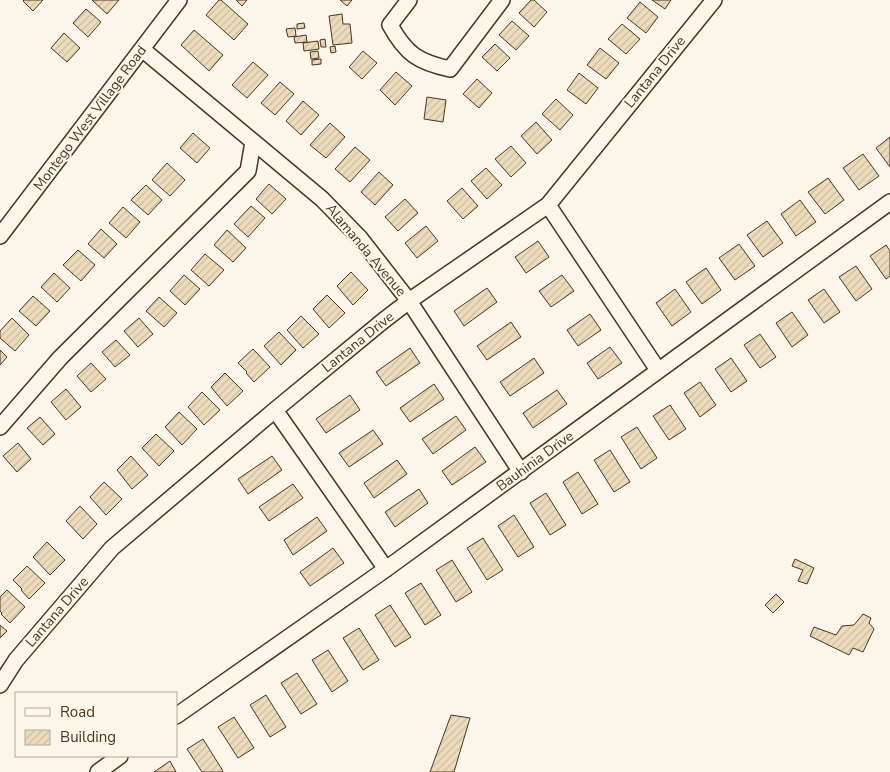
<svg xmlns="http://www.w3.org/2000/svg" width="890" height="772" font-family="'Nunito Sans',sans-serif">
	<style>
		.building { fill: url(#building-hatch); stroke: #4a3520 }
		.lines { fill: none; stroke-linecap: round; stroke-linejoin: round }
		.street-casing { stroke: #4a3520; stroke-width: 18 }
		.street { stroke: #fbf6e9; stroke-width: 15 }
		.labels { text-anchor: middle; dominant-baseline: central; stroke-width: 4; stroke-linejoin: round; paint-order: stroke }
		.street-label { font-size: 14px; fill: #4a3520; stroke: #fbf6e9 }
	</style>
	<defs>
		<pattern id="building-hatch" width="6" height="6" patternUnits="userSpaceOnUse" patternTransform="scale(1.25)"><rect width="6" height="6" fill="#ecdcbc"/><path d="M-1 1l2-2M0 6l6-6M5 7l2-2" fill="none" stroke="#ccbda1"/></pattern>
	</defs>
	<rect width="100%" height="100%" fill="#fbf6e9"/>
	<path class="building" d="M24 0H43L33 11 23 1Z
		M92 0H119L107 14Z
		M219 0H221L248 24 234 40 206 15Z
		M236 0H247L242 6Z
		M340 0H352L347 6Z
		M531 0H534L547 12 534 27 519 13Z
		M652 0H671L665 9Z
		M640 2 658 17 646 33 627 18Z
		M86 9 101 22 88 37 73 23Z
		M342 14 343 24H350L352 43 333 45 329 16Z
		M512 21 529 36 516 50 499 35Z
		M304 23 305 28 297 29V24Z
		M622 24 640 39 626 54 608 39Z
		M295 28 296 36 288 37 286 29Z
		M194 30 223 55 209 71 181 45Z
		M64 33 80 48 67 62 51 48Z
		M306 35 307 42 295 43 294 37Z
		M325 39 326 47H321L320 40Z
		M318 41 319 49 304 51 303 43Z
		M495 44 510 58 497 71 482 57Z
		M335 46 336 52 331 53 330 47Z
		M600 48 619 63 606 79 587 65Z
		M318 51 319 58 311 59 310 52Z
		M363 51 377 63 362 79 349 67Z
		M321 59V64L312 65V60Z
		M253 62 268 75 247 98 232 85Z
		M396 72 412 86 395 105 380 90Z
		M579 73 598 88 586 104 567 90Z
		M477 79 492 93 479 108 463 94Z
		M280 82 294 94 275 115 261 103Z
		M427 97 446 100 443 122 424 119Z
		M556 99 573 115 560 130 542 114Z
		M303 101 319 115 301 135 286 121Z
		M536 122 552 140 537 154 521 136Z
		M330 123 345 137 326 158 310 145Z
		M193 133 210 148 197 163 180 148Z
		M890 137V167L876 148Z
		M511 146 526 163 511 177 495 159Z
		M355 147 370 160 350 182 335 169Z
		M863 154 879 176 859 190 843 168Z
		M167 163 185 180 170 196 152 180Z
		M486 168 502 185 487 199 471 181Z
		M379 172 393 185 375 205 361 192Z
		M828 178 844 200 825 214 808 192Z
		M269 184 286 199 272 214 256 199Z
		M146 185 162 200 148 215 131 200Z
		M462 188 478 206 463 219 447 201Z
		M405 199 418 213 398 231 385 217Z
		M800 200 816 222 796 236 781 214Z
		M251 206 265 218 248 237 234 224Z
		M123 207 140 222 126 238 109 223Z
		M767 221 783 243 763 257 747 235Z
		M426 226 438 241 417 258 405 243Z
		M101 229 117 244 104 258 88 244Z
		M227 230 246 248 233 262 214 245Z
		M538 241 549 257 526 273 515 257Z
		M739 244 755 266 735 280 719 258Z
		M886 245 890 251V276L886 279 870 256Z
		M78 250 95 265 81 281 63 265Z
		M205 254 224 270 209 286 191 270Z
		M856 266 872 289 856 301 839 277Z
		M706 268 721 290 702 304 686 282Z
		M351 272 368 290 353 305 337 286Z
		M54 273 70 288 57 302 41 287Z
		M184 275 200 289 185 305 170 291Z
		M562 275 574 291 551 307 539 291Z
		M487 288 497 302 464 326 454 311Z
		M675 289 691 312 672 326 656 303Z
		M824 289 840 312 824 323 808 300Z
		M327 295 345 313 329 328 313 309Z
		M33 296 50 311 36 326 19 311Z
		M159 297 177 313 164 327 146 311Z
		M792 312 808 335 792 347 776 323Z
		M590 314 601 330 578 346 567 330Z
		M301 316 319 334 303 348 287 330Z
		M12 318 29 335 15 351 0 338V331Z
		M139 318 153 334 138 347 124 331Z
		M511 322 521 337 487 360 477 346Z
		M279 332 296 350 281 365 264 346Z
		M760 334 776 357 760 368 744 345Z
		M116 340 130 355 115 367 102 352Z
		M610 347 622 363 598 379 587 363Z
		M410 348 420 363 386 386 376 372Z
		M253 349 270 367 254 382 246 373 247 372 238 363Z
		M0 350 7 357 0 365Z
		M534 358 544 373 510 396 500 382Z
		M731 358 747 381 731 392 715 369Z
		M91 363 106 379 91 392 77 376Z
		M225 373 243 391 227 406 211 387Z
		M700 382 716 405 700 417 684 393Z
		M434 384 444 399 410 422 400 408Z
		M66 389 81 407 66 420 51 402Z
		M557 390 567 404 533 428 523 413Z
		M202 392 220 410 204 425 188 407Z
		M350 395 360 410 326 433 316 419Z
		M670 405 686 429 669 440 653 416Z
		M179 412 197 429 182 445 165 427Z
		M456 416 466 430 433 454 422 439Z
		M40 417 55 434 43 445 27 428Z
		M637 427 657 458 641 469 621 437Z
		M373 430 383 444 349 467 339 453Z
		M156 434 174 451 159 466 142 448Z
		M18 443 31 459 17 472 3 456Z
		M475 447 486 462 452 485 442 471Z
		M610 450 630 482 614 492 594 460Z
		M131 456 148 475 132 489 117 470Z
		M272 456 282 470 248 494 238 479Z
		M397 460 407 474 374 498 364 483Z
		M578 472 598 504 582 514 563 482Z
		M104 482 122 499 106 515 90 497Z
		M293 484 303 498 269 521 259 507Z
		M419 489 428 503 395 527 385 512Z
		M546 493 566 525 550 535 530 503Z
		M80 506 97 524 83 539 66 521Z
		M514 515 534 547 518 557 498 526Z
		M317 517 327 531 293 555 284 540Z
		M483 538 503 570 487 580 467 548Z
		M47 542 65 560 50 575 33 557Z
		M333 548 344 563 310 586 300 572Z
		M795 559 814 568 807 584 798 581 803 570 792 566Z
		M452 560 472 592 456 602 436 570Z
		M27 566 45 583 29 599 21 590 22 589 13 580Z
		M421 583 441 615 425 625 405 593Z
		M7 590 25 607 10 623 1 614 2 613 0 611V597Z
		M776 594 784 602 773 613 765 605Z
		M390 605 411 637 395 647 375 615Z
		M863 614 871 618 869 623 874 629 863 652 853 648 849 655 810 636 814 627 836 635 842 626 854 625Z
		M0 625 7 631 0 638Z
		M359 628 379 660 363 670 343 638Z
		M328 650 348 681 332 692 312 660Z
		M297 673 317 704 301 714 281 683Z
		M266 695 286 727 270 737 250 705Z
		M451 715 470 718 454 772H430Z
		M234 717 254 748 238 758 218 727Z
		M203 739 223 771 221 772H202L187 749Z
		M170 761 176 772H154Z"/>
	<g class="lines">
		<g class="street-casing">
			<path id="street" d="M409 0 390 25C406 54 418 62 450 69L502 0
				M142 49 322 199 360 238 409 301 521 472
				M548 205 658 370
				M0 236 179 0
				M275 410 386 569
				M0 427 60 358 248 171 253 142
				M0 685 16 660 112 548 275 410 383 321 409 301 548 205 714 0
				M176 716 386 569 890 202
				M98 772 120 756"/>
		</g>
		<use href="#street" class="street"/>
	</g>
	<g class="labels">
		<g class="street-label">
			<text transform="translate(655 72) rotate(-51)">Lantana Drive</text>
			<text transform="translate(90 118) rotate(-53)">Montego West Village Road</text>
			<text transform="translate(366 250) rotate(50)">Alamanda Avenue</text>
			<text transform="translate(358 342) rotate(-39)">Lantana Drive</text>
			<text transform="translate(535 461) rotate(-36)">Bauhinia Drive</text>
			<text transform="translate(57 612) rotate(-49)">Lantana Drive</text>
		</g>
	</g>
	<rect x="15" y="692" width="162" height="65" fill="#fbf6e9" stroke="#b4a999"/>
	<rect x="25" y="708" width="25" height="8" fill="#fbf6e9" stroke="#b4a999"/>
	<text x="60" y="717" font-size="15" fill="#4a3520">Road</text>
	<rect x="25" y="730" width="25" height="15" fill="url(#building-hatch)" stroke="#b4a999"/>
	<text x="60" y="742" font-size="15" fill="#4a3520">Building</text>
</svg>
